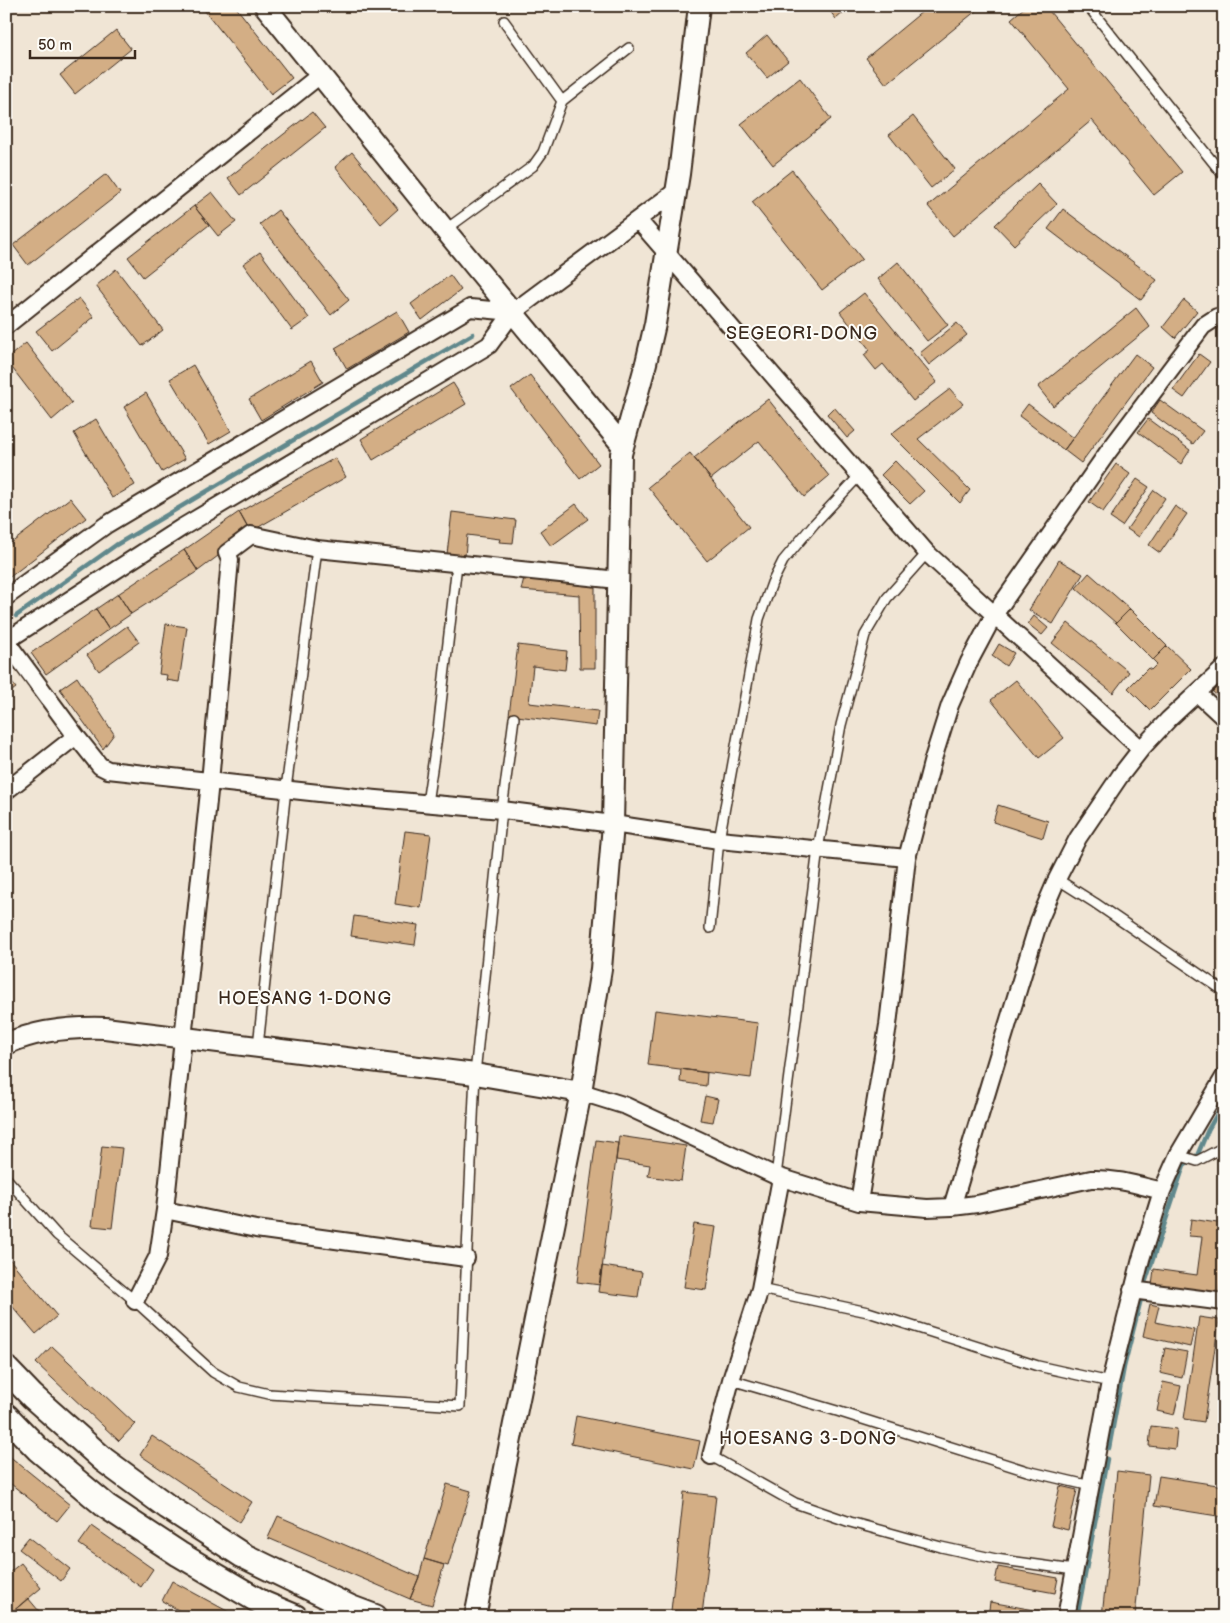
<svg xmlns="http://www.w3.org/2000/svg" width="1230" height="1623" font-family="'Balsamiq Sans',sans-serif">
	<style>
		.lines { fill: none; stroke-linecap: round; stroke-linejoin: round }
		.stream { stroke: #60888c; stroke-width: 4.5 }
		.building { fill: #d3ae85; stroke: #3b2a1e }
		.service-casing { stroke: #3b2a1e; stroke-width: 12 }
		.minor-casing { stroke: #3b2a1e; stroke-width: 20 }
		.tertiary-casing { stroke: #3b2a1e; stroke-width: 24 }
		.secondary-casing { stroke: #3b2a1e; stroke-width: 28 }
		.service { stroke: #fdfcf7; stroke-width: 9 }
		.minor { stroke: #fdfcf7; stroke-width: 16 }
		.tertiary { stroke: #fdfcf7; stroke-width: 20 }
		.secondary { stroke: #fdfcf7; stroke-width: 24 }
		.labels { text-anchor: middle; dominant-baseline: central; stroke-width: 4; stroke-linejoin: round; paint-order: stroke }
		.neighbourhood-label { font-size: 18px; letter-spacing: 1px; fill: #3b2a1e; stroke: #fdfcf7 }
	</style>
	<rect width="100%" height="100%" fill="#f0e5d5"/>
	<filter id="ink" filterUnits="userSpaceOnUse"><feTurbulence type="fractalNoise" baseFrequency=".02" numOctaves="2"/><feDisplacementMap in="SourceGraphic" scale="10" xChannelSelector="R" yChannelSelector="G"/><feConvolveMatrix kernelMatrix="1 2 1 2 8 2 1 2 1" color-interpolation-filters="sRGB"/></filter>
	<g filter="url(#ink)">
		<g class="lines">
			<path class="stream" d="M16 616 116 545 473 334
				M1146 1280 1184 1165 1197 1156 1208 1130 1224 1102
				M1109 1448 1124 1367 1141 1299 1145 1300
				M1077 1617 1107 1459"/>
		</g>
		<path class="building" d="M201 6H235L292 78 271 94Z
			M826 6H851L836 19Z
			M929 6H982L886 84 866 58Z
			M1026 6H1045L1182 172 1154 195 1092 120 953 236 928 206 1069 89 1011 19Z
			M116 30 131 49 75 94 60 75Z
			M767 35 788 61 767 78 746 53Z
			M800 78 831 119 773 165 741 124Z
			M312 112 325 128 241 195 228 178Z
			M913 116 955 169 931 188 889 135Z
			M352 152 398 209 381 224 335 167Z
			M792 170 862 259 822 290 752 202Z
			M106 174 120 193 28 265 13 245Z
			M1038 184 1057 204 1014 245 995 225Z
			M212 192 236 222 218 236 194 206Z
			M194 206 209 225 143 277 128 257Z
			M1063 209 1157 280 1141 300 1048 229Z
			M278 210 349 300 331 315 260 224Z
			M260 252 309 318 292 330 243 264Z
			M898 262 948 325 927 341 878 279Z
			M116 269 163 330 142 346 96 286Z
			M450 275 461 290 422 320 411 304Z
			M864 293 937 382 913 401 883 364 876 370 864 355 870 350 840 312Z
			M79 298 94 317 52 351 36 331Z
			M1184 300 1197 311 1175 338 1163 327Z
			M1136 308 1150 327 1053 406 1038 387Z
			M397 311 409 332 347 369 335 348Z
			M957 323 967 335 929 365 920 353Z
			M26 343 72 403 52 420 6 360V359Z
			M1135 354 1152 367 1081 463 1064 450Z
			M1199 354 1210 362 1184 398 1173 390Z
			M311 361 323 382 261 420 249 399Z
			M193 365 231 431 209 444 170 379Z
			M530 375 599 464 580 479 511 389Z
			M453 383 466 404 373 460 361 439Z
			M950 389 963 404 918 439 970 490 960 503 891 434Z
			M146 393 185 459 162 472 124 407Z
			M768 399 829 476 804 497 759 441 711 479 694 458Z
			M1160 400 1203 431 1193 444 1151 413Z
			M1028 404 1073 438 1064 450 1019 416Z
			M834 407 855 431 847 438 827 414Z
			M96 419 135 485 112 498 74 433Z
			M1148 419 1190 450 1181 464 1138 432Z
			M690 453 749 527 707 561 648 487Z
			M335 458 346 477 250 532 239 512Z
			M895 461 924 491 910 504 881 475Z
			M1116 464 1130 474 1103 512 1089 502Z
			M1137 479 1149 487 1122 526 1110 518Z
			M1154 490 1165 498 1139 537 1127 529Z
			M70 498 86 518 6 580V547Z
			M576 504 588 519 551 546 540 531Z
			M1175 506 1187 514 1160 553 1149 545Z
			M239 512 250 532 198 571 184 550Z
			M452 512 516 520 513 543 499 542 500 539 467 535 465 556 447 554Z
			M184 550 198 571 131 614 118 594Z
			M1059 560 1083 574 1053 624 1029 610Z
			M1089 573 1130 609 1116 623 1076 588Z
			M524 578 595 585V668H580L579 595 521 590Z
			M118 594 131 614 109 629 96 609Z
			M96 609 109 629 46 674 31 653Z
			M1130 609 1167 646 1153 660 1116 623Z
			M1034 616 1048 628 1042 635 1028 624Z
			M1068 623 1129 672 1113 693 1052 643Z
			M166 624 187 627 179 682 166 680 167 675 159 674Z
			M127 626 139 642 99 671 87 655Z
			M999 644 1014 653 1006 666 992 656Z
			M518 645 567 651 565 670 533 666 529 703 598 711 596 726 509 715Z
			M1167 646 1191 669 1150 710 1128 688 1148 668 1151 670 1157 664 1153 660Z
			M6 675 16 688 6 695Z
			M77 677 114 734 103 749 60 689Z
			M1222 678 1224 680V702L1211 690Z
			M1016 680 1064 738 1039 758 991 700Z
			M998 805 1048 821 1043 838 993 822Z
			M405 831 431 834 421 908 395 904Z
			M354 916 418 925 415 945 351 936Z
			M655 1010 758 1023 751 1078 648 1065Z
			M681 1069 707 1073 706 1086 680 1082Z
			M705 1096 718 1099 713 1122 700 1120Z
			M619 1136 686 1146 681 1181 648 1176 650 1165 616 1160Z
			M596 1140 618 1143 600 1285 577 1282Z
			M102 1146 122 1148 112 1228 92 1226Z
			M1191 1219 1224 1224V1259L1219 1294 1152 1285 1154 1269 1197 1275 1202 1237 1189 1236Z
			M694 1224 716 1227 706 1290 684 1287Z
			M6 1255 57 1316 36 1334 6 1299Z
			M602 1266 642 1272 638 1297 598 1292Z
			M1150 1304 1159 1306 1155 1322 1194 1330 1190 1347 1143 1336Z
			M1199 1317 1219 1320 1204 1422 1184 1419Z
			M52 1346 135 1424 119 1441 36 1363Z
			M1165 1348 1187 1352 1182 1378 1160 1373Z
			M1163 1382 1181 1386 1174 1415 1157 1411Z
			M576 1416 700 1441 694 1469 571 1444Z
			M1151 1426 1177 1429 1175 1449 1149 1446Z
			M152 1436 252 1502 239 1522 140 1455Z
			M8 1455 70 1505 57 1521 6 1480V1457Z
			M1117 1471 1149 1475 1135 1617H1102Z
			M1159 1476 1224 1486V1517L1154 1506Z
			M447 1484 471 1491 448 1566 424 1559Z
			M1060 1486 1077 1490 1068 1530 1051 1526Z
			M684 1492 716 1496 702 1615 671 1611Z
			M278 1516 419 1577 410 1599 268 1538Z
			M92 1526 153 1569 141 1587 79 1544Z
			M29 1537 70 1569 61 1581 19 1549Z
			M424 1559 444 1565 432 1605 410 1599 419 1577Z
			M21 1563 41 1588 6 1617V1575Z
			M998 1567 1058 1578 1055 1593 995 1582Z
			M172 1581 238 1617H191L162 1601Z
			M28 1598 44 1617H7Z
			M990 1602 1051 1613 1050 1617H988Z"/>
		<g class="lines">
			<g class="service-casing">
				<path id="service" d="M1088 6 1224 176
					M504 21 562 101
					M445 230 533 166 543 152 562 101 629 48
					M427 803 438 730 457 564
					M1057 879 1095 903 1224 991
					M710 928 719 840 759 619 772 583 783 561 814 524 859 476
					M258 1046 286 789 317 549
					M1178 1155 1197 1161 1224 1147
					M776 1176 818 849 841 725 865 635 887 598 927 553
					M6 1178 57 1235 135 1301 213 1372 239 1387 269 1394 460 1406 475 1074 502 810 514 718
					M760 1289 868 1312 1038 1366 1110 1382
					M731 1380 837 1411 1027 1471 1091 1486
					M711 1456 795 1503 850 1522 941 1547 996 1559 1074 1570"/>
			</g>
			<g class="minor-casing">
				<path id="minor" d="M638 220 927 553 1141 749
					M6 326 320 75
					M6 597 106 525 470 308 513 312
					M6 641 76 736 100 766 108 770 365 798 502 810 613 824 719 840 907 858
					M6 641 181 528 489 345 513 312 676 191
					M1197 693 1224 718
					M6 791 76 736
					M581 1092 626 1106 776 1176 859 1202 927 1208 952 1207 977 1204 1091 1179C1116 1178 1138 1185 1162 1191
					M859 1202 888 1025 907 858 933 759 950 705 969 662 994 615 1108 452 1203 326 1217 317H1224
					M952 1207 1039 921 1057 879 1078 838 1120 776 1141 749 1169 719 1224 668
					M165 1210 256 1229 466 1258
					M1132 1290 1224 1302
					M135 1301 158 1256 165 1210 210 782 228 582 230 560 227 553 251 535 317 549 618 580
					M711 1456 731 1380 760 1289 781 1178
					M1066 1617 1110 1382 1141 1259 1162 1191 1178 1155 1224 1077"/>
			</g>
			<g class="tertiary-casing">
				<path id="tertiary" d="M265 6 445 230 622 445
					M6 1044C37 1030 71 1027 105 1028L475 1074 581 1092
					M475 1617 581 1092 601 969 613 824 621 454 646 363 655 324 679 174 699 6"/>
			</g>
			<g class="secondary-casing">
				<path id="secondary" d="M6 1369 32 1396 104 1460 168 1507 242 1555 351 1608 375 1617
					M6 1416 38 1449 106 1506 179 1554 264 1604 295 1617"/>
			</g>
			<use href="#service" class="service"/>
			<use href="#minor" class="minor"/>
			<use href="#tertiary" class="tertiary"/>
			<use href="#secondary" class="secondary"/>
		</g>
	</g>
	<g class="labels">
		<g class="neighbourhood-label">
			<text x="802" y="333">SEGEORI-DONG</text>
			<text x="305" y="998">HOESANG 1-DONG</text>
			<text x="808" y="1438">HOESANG 3-DONG</text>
		</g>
	</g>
	<rect width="1230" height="1623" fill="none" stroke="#fdfcf7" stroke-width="25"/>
	<rect x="12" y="12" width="1205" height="1598" fill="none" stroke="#3b2a1e" stroke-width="2" filter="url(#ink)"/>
	<path d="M30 50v8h105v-8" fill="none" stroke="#3b2a1e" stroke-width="2.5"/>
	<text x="38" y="50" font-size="15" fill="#3b2a1e" stroke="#fdfcf7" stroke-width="4" paint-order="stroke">50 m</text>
</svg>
